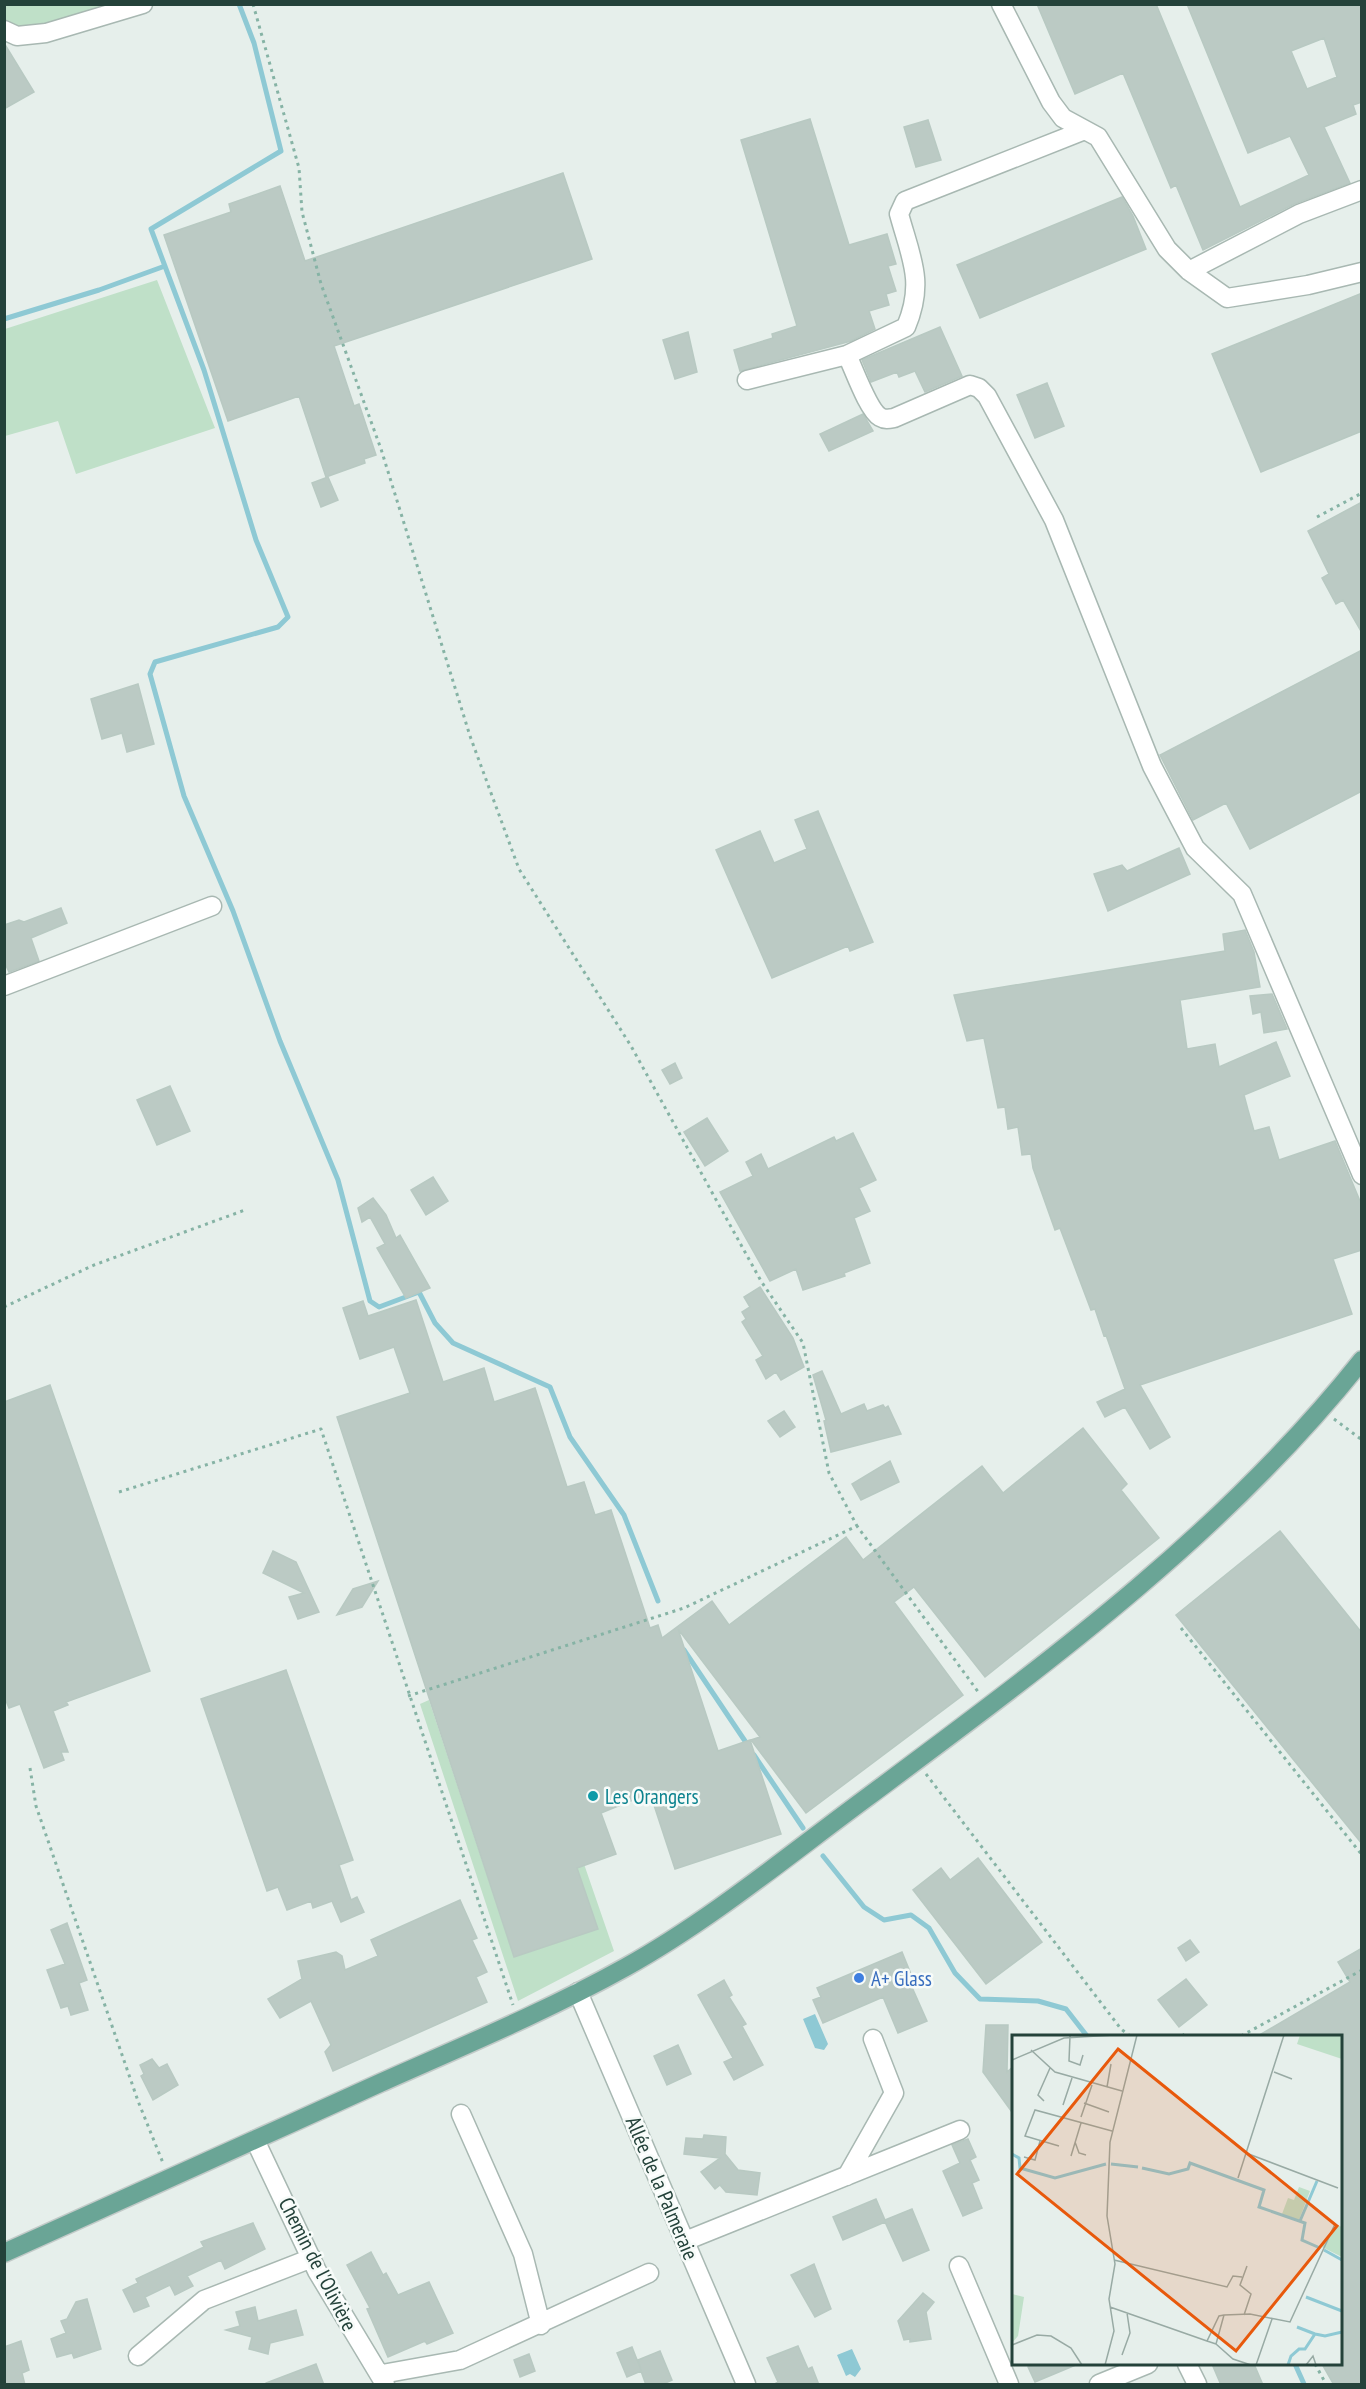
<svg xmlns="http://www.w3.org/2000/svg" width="1366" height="2389" font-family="'PT Sans Narrow',sans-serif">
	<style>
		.green { fill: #bfe0c8 }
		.water { fill: #8ec9d4 }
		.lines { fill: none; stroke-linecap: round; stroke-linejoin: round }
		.stream { stroke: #8ec9d4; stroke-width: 5 }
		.building { fill: #bbcac4; stroke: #b8c9c2; stroke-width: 1.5; fill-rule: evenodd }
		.minor-casing { stroke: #a8b8b2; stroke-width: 21 }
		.major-casing { stroke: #c2cac8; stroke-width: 21 }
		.path { stroke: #86b3a5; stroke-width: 3; stroke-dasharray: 3 4.5; stroke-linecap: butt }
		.minor { stroke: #fff; stroke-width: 18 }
		.major { stroke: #6aa596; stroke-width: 18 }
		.culture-dot { fill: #0f9aa8; stroke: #f7fbf9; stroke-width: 2 }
		.shop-dot { fill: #3f7fe0; stroke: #f7fbf9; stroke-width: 2 }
		.labels { text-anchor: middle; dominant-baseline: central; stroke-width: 5; stroke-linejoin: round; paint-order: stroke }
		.culture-label { font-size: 21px; fill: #0d838f; stroke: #f7fbf9; text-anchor: start }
		.shop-label { font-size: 21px; fill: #366cbe; stroke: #f7fbf9; text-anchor: start }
		.street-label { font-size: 21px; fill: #24423a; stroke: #f7fbf9 }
		.inset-river { fill: none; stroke: #8ec9d4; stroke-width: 3 }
		.inset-road { fill: none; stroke: #98aaa4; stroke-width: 1.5 }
		.view { fill: #e8590c; fill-opacity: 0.15; stroke: #e8590c; stroke-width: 3 }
		.inset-edge { fill: none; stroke: #24423a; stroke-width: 3 }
	</style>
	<rect width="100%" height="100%" fill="#e6efeb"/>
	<path class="green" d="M5 5H143L46 33 5 30Z
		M157 280 215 428 76 474 58 421 5 436V329Z
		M429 1700 514 1957 598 1929 566 1838 574 1835 614 1951 518 2001 420 1704Z"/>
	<path class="water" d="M815 2014 828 2044 824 2050 815 2048 803 2019Z
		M852 2349 861 2369 855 2377 850 2374 846 2376 837 2355Z"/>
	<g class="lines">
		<path class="stream" d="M239 4 254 43 281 151 151 229 204 370 256 540 288 617 278 627 155 662 150 674 184 796 233 911 280 1041 338 1180 370 1301 379 1307 419 1292 435 1323 453 1343 550 1387 570 1437 624 1515 658 1601
			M4 319 99 290 165 266
			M684 1650 749 1747
			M754 1755 803 1828
			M823 1856 864 1907 884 1920 911 1915 929 1928 955 1973 980 1999 1038 2001 1066 2009 1087 2036
			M1295 2364 1304 2384"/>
	</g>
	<path class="building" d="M1037 4H1156L1240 207 1309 175 1290 136 1248 153 1187 4H1362V102L1353 105 1356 114 1324 127 1350 183 1294 204 1203 250 1176 185 1171 188 1123 73 1075 94ZM1324 38 1337 77 1307 89 1291 51Z
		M4 43 34 92 4 109Z
		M810 119 849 245 887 234 896 264 888 266 896 291 886 294 889 305 869 311 875 329 851 341 740 371 734 350 773 338 772 334 797 326 741 140Z
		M928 120 941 160 916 167 904 127Z
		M563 173 592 259 334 346 354 406 359 404 376 455 364 459 365 463 326 477 299 396 228 421 164 235 231 212 229 204 280 186 305 261Z
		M1122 197 1133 216 1146 249 980 318 957 265Z
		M1362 293V431L1261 472 1212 354Z
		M940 327 962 376 925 392 915 371 899 377 897 372 871 382 862 360Z
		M688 332 697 372 675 379 663 340Z
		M1047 383 1064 426 1035 438 1017 395Z
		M863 414 873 431 829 451 820 434Z
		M328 477 338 500 321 507 312 483Z
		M1362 502V633L1343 600 1336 604 1322 578 1329 574 1308 531Z
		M1362 650V791L1250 849 1226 803 1193 820 1160 755Z
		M138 684 154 744 127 752 122 733 102 739 91 699Z
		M818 811 873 942 850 951 848 946 772 978 716 850 760 831 774 863 807 849 795 820Z
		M1179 848 1190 874 1108 911 1094 874 1122 865 1127 871Z
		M61 908 67 923 31 938 39 961 9 972 4 961V925L19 920 24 922Z
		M1245 930 1254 952 1260 987 1180 1000 1187 1049 1215 1044 1219 1067 1276 1042 1290 1076 1244 1095 1248 1110 1254 1131 1269 1127 1279 1160 1335 1141 1362 1206V1250L1333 1259 1352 1314 1140 1385 1170 1437 1150 1449 1125 1407 1105 1417 1097 1402 1125 1389 1106 1335 1104 1336 1095 1309 1091 1310 1060 1228 1055 1230 1033 1168 1031 1154 1022 1155 1018 1127 1008 1129 1005 1107 998 1108 984 1038 967 1041 954 995 1225 951 1223 934Z
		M1272 994 1287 1029 1264 1033 1261 1012 1253 1014 1250 996Z
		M675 1063 682 1078 670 1084 662 1070Z
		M170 1086 190 1131 157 1145 137 1100Z
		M707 1118 728 1151 705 1166 684 1132Z
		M853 1133 876 1180 859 1188 870 1211 854 1218 870 1263 844 1273 845 1276 803 1290 796 1269 770 1281 720 1192 753 1176 746 1162 761 1154 768 1169 834 1137 836 1141Z
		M433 1177 448 1201 426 1215 411 1190Z
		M373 1198 386 1215 396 1238 400 1235 430 1288 406 1298 377 1248 385 1244 370 1217 362 1222 358 1208Z
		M760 1287 793 1338 804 1367 781 1380 776 1372 766 1379 756 1360 763 1356 742 1322 746 1319 742 1312 750 1307 744 1297Z
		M416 1300 443 1382 484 1368 494 1402 535 1388 567 1487 584 1482 595 1515 611 1510 650 1628 658 1625 662 1638 712 1601 729 1625 846 1537 863 1560 982 1466 1003 1493 1083 1428 1127 1484 1121 1490 1159 1538 985 1677 914 1587 894 1602 963 1695 806 1813 751 1740 760 1737 678 1629 718 1751 750 1740 781 1834 675 1869 650 1793 601 1813 616 1854 577 1868 598 1929 514 1957 337 1417 410 1393 394 1347 360 1359 343 1308 363 1301 368 1316Z
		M822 1371 841 1414 864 1404 867 1411 883 1405 885 1408 888 1406 901 1434 831 1452 824 1421 826 1420 813 1375Z
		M50 1385 150 1671 66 1702 68 1705 53 1711 68 1752H61L64 1760 44 1768 20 1704 9 1708 4 1696V1402Z
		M784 1411 795 1427 780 1437 768 1421Z
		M890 1461 899 1482 861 1500 852 1484Z
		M1280 1531 1362 1633V1844L1176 1615Z
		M273 1551 296 1562 319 1612 298 1619 289 1597 304 1593 263 1573Z
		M378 1581 362 1607 337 1615 353 1589Z
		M286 1670 353 1860 339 1865 351 1900 357 1897 364 1912 341 1922 332 1901 313 1908 311 1901 287 1910 278 1887 267 1891 201 1699Z
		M978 1858 1042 1942 986 1984 913 1890 941 1868 950 1880Z
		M460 1900 477 1938 472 1940 487 1972 476 1977 487 2002 333 2071 325 2052 331 2045 311 2001 280 2018 268 1999 302 1979 298 1961 336 1952 342 1956 345 1970 378 1956 371 1940Z
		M67 1923 87 1980 79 1983 88 2010 71 2015 68 2006 61 2008 47 1970 65 1964 51 1930Z
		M1190 1940 1199 1952 1186 1961 1178 1948Z
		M1362 1948V2385H1334L1322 2364H1341V2037H1256L1350 1982 1338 1962Z
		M902 1952 915 1984 911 1985 927 2021 898 2033 883 1997 823 2023 813 2000 821 1997 817 1988Z
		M1186 1979 1207 2005 1179 2027 1158 2000Z
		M724 1980 732 1995 729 1997 746 2024 742 2026 763 2065 734 2080 724 2062 733 2058 698 1995Z
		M986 2025H1008L1007 2072 1014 2066V2115L983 2072Z
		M678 2045 691 2074 667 2085 654 2056Z
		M152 2059 159 2068 167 2064 178 2085 153 2100 141 2076 144 2074 140 2065Z
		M704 2135 726 2137 725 2154 738 2170 760 2173 757 2195 726 2192 720 2185 715 2189 701 2172 720 2158 684 2154 686 2138 703 2139Z
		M968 2139 976 2157 970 2160 979 2180 972 2183 982 2208 963 2216 943 2171 960 2163 952 2145Z
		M876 2199 885 2220 912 2209 929 2250 903 2261 885 2222 843 2240 833 2217Z
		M253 2223 265 2249 225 2269 221 2260 187 2276 193 2286 175 2295 170 2285 145 2297 149 2306 134 2312 123 2290 138 2283 136 2279 204 2247 201 2242Z
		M371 2252 383 2275 386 2273 398 2295 429 2282 453 2333 427 2344 425 2341 388 2357 367 2309 370 2308 347 2265Z
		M814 2264 831 2309 815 2317 791 2275Z
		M923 2293 934 2302 926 2312 931 2339 910 2342V2339L904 2340 898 2321Z
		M87 2299 101 2349 74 2358 72 2353 57 2357 51 2339 66 2333 61 2321 67 2319 76 2302Z
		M255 2307 258 2321 296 2310 303 2335 270 2343 268 2354 249 2349 252 2337 226 2330 240 2326 236 2312Z
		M21 2341 29 2370 22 2373 25 2385H4V2347Z
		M798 2346 808 2369 812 2367 819 2385H773L778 2382 767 2358Z
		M632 2347 641 2370 638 2360 660 2351 672 2380 661 2385H646L641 2371 627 2377 617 2353Z
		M529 2354 535 2371 520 2377 514 2360Z
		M316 2364 324 2385H266V2383Z
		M1036 2364H1078L1035 2382 1028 2367Z
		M1212 2364H1254L1263 2385H1221Z"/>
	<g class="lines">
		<g class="minor-casing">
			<path id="minor" d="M1001 4 1051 102 1063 118 1098 137 1167 249 1189 271 1227 298 1308 285 1362 272
				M4 30 17 36 46 33 143 4
				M1189 271 1299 214 1362 190
				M847 355C854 369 868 410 880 417 885 420 889 419 894 418L970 385 979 388 987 396 1054 520 1152 766 1195 848 1242 894 1362 1175
				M747 380 847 355 906 327C925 282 911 258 899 214L905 201 1085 130
				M4 986 212 906
				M578 1992 746 2384
				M461 2114 523 2254 541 2325
				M255 2140 317 2271 385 2384
				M847 2176 894 2093 873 2039
				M685 2241 960 2130
				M959 2266 1009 2384
				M138 2356 204 2300 312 2258
				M1187 2364 1197 2384
				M382 2374 460 2360 649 2273
				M1099 2384 1148 2364"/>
		</g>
		<g class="major-casing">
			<path id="major" d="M4 2253C130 2196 255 2140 380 2083 463 2046 547 2011 626 1967 712 1919 790 1854 869 1796 1045 1665 1224 1534 1362 1360"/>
		</g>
		<path class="path" d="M253 4 299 168 302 212 321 284 381 449 470 736 519 869 631 1046 761 1281 803 1343 829 1473 857 1526
			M1317 517 1362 493
			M4 1307 94 1265 245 1210
			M1334 1419 1362 1440
			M119 1492 321 1429 513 2005
			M1181 1628 1362 1855
			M408 1696 684 1608 857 1526 979 1693
			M30 1768 36 1806 138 2101 163 2163
			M926 1774 1121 2029 1130 2036
			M1182 2036 1188 2032
			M1241 2036 1362 1970
			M1315 2364 1326 2384"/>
		<use href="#minor" class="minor"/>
		<use href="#major" class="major"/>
	</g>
	<circle class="culture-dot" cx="593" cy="1796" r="6"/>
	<circle class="shop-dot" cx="859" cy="1978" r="6"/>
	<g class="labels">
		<g class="culture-label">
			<text x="605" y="1796">Les Orangers</text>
		</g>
		<g class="shop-label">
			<text x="871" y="1978">A+ Glass</text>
		</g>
		<g class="street-label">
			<text transform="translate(662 2188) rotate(67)">Allée de la Palmeraie</text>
			<text transform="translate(318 2264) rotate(63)">Chemin de l'Olivière</text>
		</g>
	</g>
	<g transform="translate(1012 2035)">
		<rect width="330" height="330" fill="#e6efeb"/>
		<path d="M288 0H330V24L285 9ZM287 152 298 156 287 185 270 179 276 163 282 165ZM323 189 330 192V222L310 212ZM0 259 12 262 6 301 0 308Z" fill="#bfe0c8"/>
		<path class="inset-river" d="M0 119 7 123 8 133 43 143 94 129M99 129 126 132M130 133 157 139 176 134 178 128 252 155 247 172 293 188 290 205 308 213M288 186 305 146M312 215 330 225M294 262 330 276M285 292 303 299M276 330 279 321 287 314H293L303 299 313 301 330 297"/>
		<path class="inset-road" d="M58 1 57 26 68 30 71 20M19 15 43 37 110 56M0 25 52 3 102 0M262 37 280 44M95 52 99 29M32 66 26 60 38 33M72 68 97 77M51 70 60 43M69 82 80 50M63 107 67 118 74 120M47 111 13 101 23 75 100 96M234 118 326 153M59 121 69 88M12 122 23 125 28 106M226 143 272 0M102 225 215 252 221 241 230 242M98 272 195 306 207 281 212 280 238 279 278 287 323 189M232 280 239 259 228 250 235 231M195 306 204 309 212 280M204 309 221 324 239 330M0 310 25 300 39 301 59 313 70 330M110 320 118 298 115 278M93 330 102 296 97 264 103 229 95 181 98 107 125 0M244 330 260 284M294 330 301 321 304 330"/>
		<path class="view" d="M106 14 325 191 224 316 5 139Z"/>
		<rect width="330" height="330" class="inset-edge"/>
	</g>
	<rect width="1366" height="2389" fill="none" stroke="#24423a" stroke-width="12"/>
</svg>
